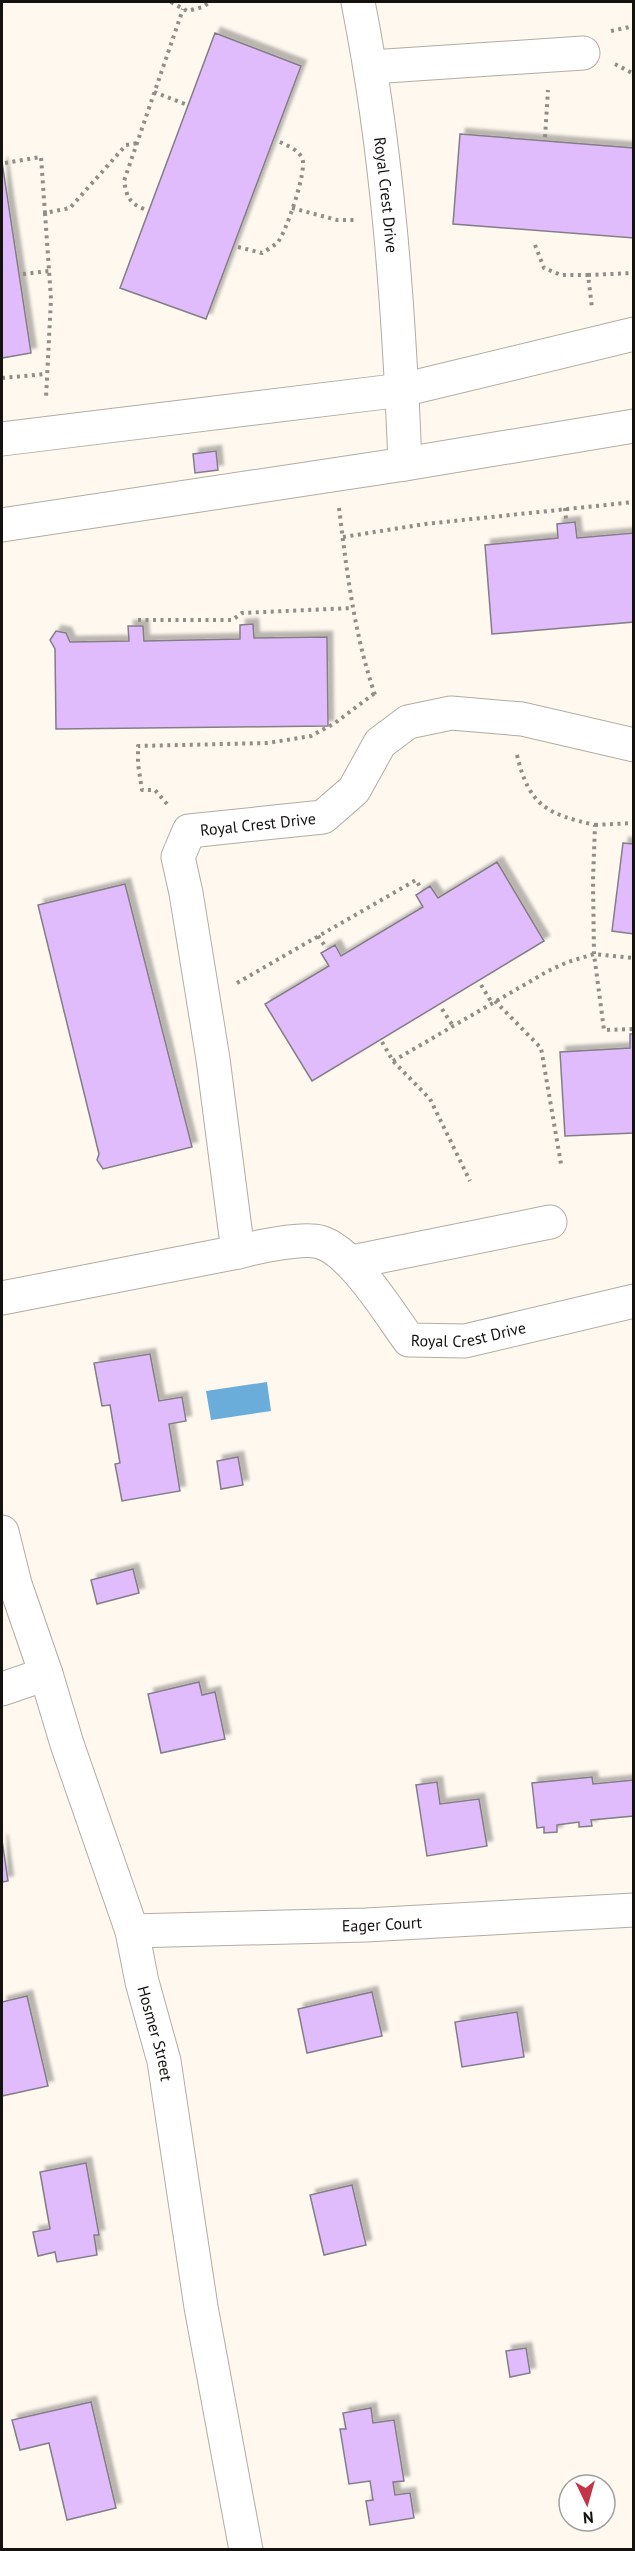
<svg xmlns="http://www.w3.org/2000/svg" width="635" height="2551" font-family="'PT Sans',sans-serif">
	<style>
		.water { fill: #6aaddb }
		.building { fill: #e0bcfc; stroke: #837e86; stroke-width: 1.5; filter: url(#shadow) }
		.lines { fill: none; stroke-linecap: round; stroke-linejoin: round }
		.minor-casing { stroke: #b2aca4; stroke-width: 35 }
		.path { stroke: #918d87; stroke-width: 4; stroke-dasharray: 3 4.5; stroke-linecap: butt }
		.minor { stroke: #fff; stroke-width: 33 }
		.labels { text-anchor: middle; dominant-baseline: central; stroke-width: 4.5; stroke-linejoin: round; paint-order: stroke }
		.street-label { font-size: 16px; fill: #14120f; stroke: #fff }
	</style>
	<defs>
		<filter id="shadow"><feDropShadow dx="5.5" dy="-5.5" stdDeviation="1.5" flood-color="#0004"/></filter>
	</defs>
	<rect width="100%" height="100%" fill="#fef8ef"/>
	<path class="water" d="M267 1382 271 1411 211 1420 206 1391Z"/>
	<path class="building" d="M215 33 301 66 206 319 120 288Z
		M460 134 634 148V238L453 224Z
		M2 162 31 353 2 358Z
		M216 451 218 470 195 473 193 454Z
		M575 522 577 538 634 533V622L492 634 485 545 558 538 557 524Z
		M253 624 254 638 327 637 328 726 56 729 55 649 50 640 56 631 66 633 70 642 129 641 128 626H143L144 641 240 639V625Z
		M623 843 634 844V934L612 931Z
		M497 862 544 941 312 1081 265 1004 329 966 321 953 335 945 341 956 423 907 416 895 430 886 438 898Z
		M125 884 192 1147 103 1169 97 1160 99 1154 38 905Z
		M630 1034H634V1133L565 1136 560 1052 630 1048Z
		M150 1354 159 1401 182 1397 186 1421 169 1424 180 1491 122 1501 115 1464 120 1463 110 1405 102 1406 94 1363Z
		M238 1457 243 1485 221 1489 217 1461Z
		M133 1569 139 1593 97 1604 91 1580Z
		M199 1682 202 1695 215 1692 225 1739 161 1753 148 1694Z
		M592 1777 593 1784 634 1780V1816L591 1820 592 1826 579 1827V1822L557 1825V1832L544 1833V1827L537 1828 532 1783Z
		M437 1782 440 1804 479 1799 487 1846 427 1856 416 1785Z
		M2 1840 8 1881 2 1882Z
		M372 1992 382 2036 307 2053 298 2009Z
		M27 1996 48 2086 2 2096V2002Z
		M517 2012 524 2057 462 2067 455 2022Z
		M86 2163 99 2235H94L97 2255 57 2262 55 2252 38 2256 33 2232 50 2229 40 2172Z
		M352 2185 366 2245 324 2255 310 2195Z
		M526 2348 530 2373 510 2377 506 2351Z
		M91 2402 116 2508 67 2520 49 2443 20 2450 12 2420Z
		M371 2408 373 2423 394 2420 404 2481 393 2482 395 2495 410 2493 414 2518 370 2525 366 2501 373 2500 370 2481 349 2484 340 2429H346L343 2413Z"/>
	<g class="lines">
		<g class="minor-casing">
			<g id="minor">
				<path id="s1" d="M358 2C388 153 399 310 405 464"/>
				<path d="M371 67 583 53"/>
				<path d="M2 439 402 390 634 334"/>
				<path d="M2 525 405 464 634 426"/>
				<path id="s2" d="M634 745 522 719 451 713 408 722 380 743 354 790 323 817 189 831 178 857 186 893 213 1059 238 1252C256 1247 303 1237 320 1242 352 1251 389 1313 409 1340L465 1341 634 1301"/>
				<path d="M352 1262 550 1222"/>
				<path d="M2 1298 238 1252"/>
				<path id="s3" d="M2 1532 15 1584 46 1674 67 1744 132 1931 142 1982 164 2061 201 2307 246 2550"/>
				<path d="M2 1689 46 1674"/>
				<path id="s4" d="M132 1931 366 1925 634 1910"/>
			</g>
		</g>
		<path class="path" d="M171 2 187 11 203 7 210 2
			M611 31 634 26
			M615 64 634 74
			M154 92 185 104
			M545 137 548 90
			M5 163 41 157 45 213 70 208 126 145 138 143
			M292 208 337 220H354
			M144 209C129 203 127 197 124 181L183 9
			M45 213 51 299 46 398
			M535 245 544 268 561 275H588L592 308
			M238 247 262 253C267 250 274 246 278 242 286 232 308 169 302 158 297 148 285 145 276 140
			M23 274 49 271
			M588 275 634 273
			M2 378 46 374
			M339 508C347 573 354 633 375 695
			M565 508 566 519
			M343 537 425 524 634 502
			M138 620H232L242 613 352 608
			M517 755C529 806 547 814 595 825L593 880 594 954 604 1030 634 1029
			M167 804 155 790H142L138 764V746L268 743 311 736 335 723 375 693
			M595 825 634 823
			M318 936 325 946
			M237 983 416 880 420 887
			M481 985 492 1003
			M495 1001 541 1048 561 1164
			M442 1009 453 1026
			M382 1042 393 1061 430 1099 470 1181
			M393 1061 548 971 568 962 594 954 634 958"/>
		<use href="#minor" class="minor"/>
	</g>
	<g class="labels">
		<g class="street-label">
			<text stroke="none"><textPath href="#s1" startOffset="195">Royal Crest Drive</textPath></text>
			<text transform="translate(258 824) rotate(-6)">Royal Crest Drive</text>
			<text stroke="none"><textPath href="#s2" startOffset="1200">Royal Crest Drive</textPath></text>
			<text stroke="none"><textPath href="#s4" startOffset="250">Eager Court</textPath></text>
			<text stroke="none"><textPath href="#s3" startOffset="525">Hosmer Street</textPath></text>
		</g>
	</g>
	<rect width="635" height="2551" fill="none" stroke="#14120f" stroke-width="6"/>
	<g transform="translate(587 2503) rotate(175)"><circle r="28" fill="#ffffff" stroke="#a1a09f" stroke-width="1.5"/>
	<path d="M0-4.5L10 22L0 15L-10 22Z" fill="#c43448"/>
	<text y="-9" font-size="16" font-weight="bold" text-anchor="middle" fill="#14120f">N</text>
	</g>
</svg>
